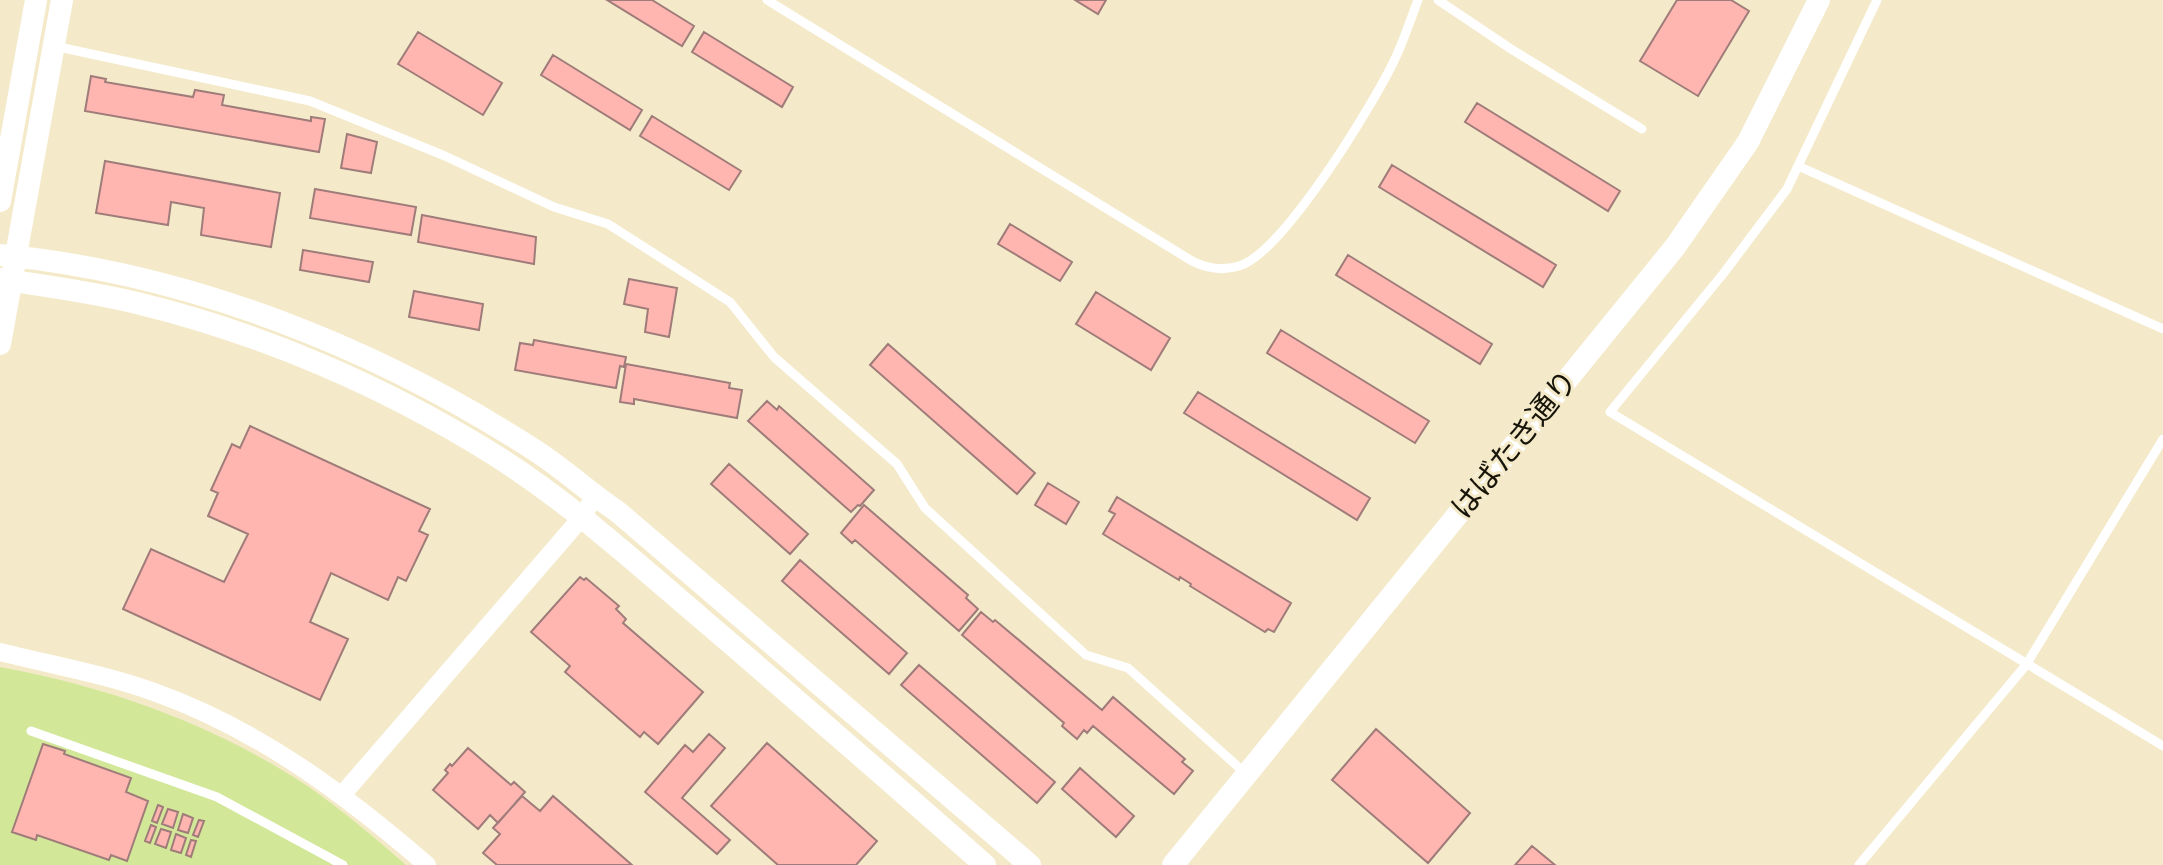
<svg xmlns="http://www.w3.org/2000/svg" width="2163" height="865" font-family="Cabin,'Noto Sans JP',sans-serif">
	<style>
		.green { fill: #d2e898 }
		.building { fill: #ffb6b1; stroke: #9f7c79; stroke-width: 2 }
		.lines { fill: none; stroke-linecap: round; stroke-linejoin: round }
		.service { stroke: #fff; stroke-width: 9 }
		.minor { stroke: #fff; stroke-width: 18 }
		.tertiary { stroke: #fff; stroke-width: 22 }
		.labels { text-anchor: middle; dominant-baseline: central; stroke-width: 6; stroke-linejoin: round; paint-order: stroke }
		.street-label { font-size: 30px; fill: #171409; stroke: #f4eaca }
	</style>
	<rect width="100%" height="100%" fill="#f4eaca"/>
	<path class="green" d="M0 667C109 687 213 724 306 785 341 809 374 837 406 865H0Z"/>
	<path class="building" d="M607 0H652L694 26 682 46Z
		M1075 0H1106L1098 14Z
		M1677 0H1731L1749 11 1698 96 1640 61Z
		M418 32 502 83 483 115 398 64Z
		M704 32 793 87 782 107 692 52Z
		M553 55 642 110 630 130 541 75Z
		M91 76 106 79 105 82 193 97 195 90 224 95 222 105 311 121V117L325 119 319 152 85 111Z
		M1477 103 1620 191 1608 211 1465 122Z
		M652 116 741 171 729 190 640 136Z
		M347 134 377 142 371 173 341 168Z
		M105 161 280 193 271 247 201 235 204 208 171 202 168 225 96 213Z
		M1392 165 1556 265 1543 287 1379 187Z
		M315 189 416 207 411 235 310 218Z
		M422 215 536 237 534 264 418 242Z
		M1010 224 1072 262 1060 281 998 244Z
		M303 250 373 262 369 282 300 270Z
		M1348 255 1492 344 1480 364 1336 275Z
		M629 279 677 288 669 337 645 332 648 309 624 304Z
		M414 291 483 304 479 330 409 317Z
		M1096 292 1170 338 1151 370 1076 324Z
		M1281 330 1429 421 1415 443 1267 353Z
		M534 340 626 357 624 367 620 366 616 388 515 370 520 343 533 345Z
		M888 344 1035 473 1017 494 870 365Z
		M626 364 730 383 729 388 742 390 737 418 634 399V404L620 402Z
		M1198 392 1370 498 1357 520 1184 413Z
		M767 401 777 410 779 406 874 490 860 506 858 505 851 512 748 421Z
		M250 426 430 509 419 531 428 535 406 581 398 577 388 600 331 573 310 622 348 639 320 700 123 609 151 549 224 582 248 534 208 516 218 493 211 490 232 444 240 448Z
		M729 464 808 534 790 554 711 484Z
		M1048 483 1079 502 1066 524 1035 505Z
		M1117 497 1291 603 1274 632 1268 629 1265 632 1190 586 1191 584 1180 577 1179 580 1103 534 1115 514 1109 511Z
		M864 505 968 595 966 598 978 609 959 631 855 540 852 543 841 533Z
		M800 560 907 653 889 674 782 581Z
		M580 577 584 580 586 578 619 606 616 609 626 619 623 623 703 692 658 744 644 732 640 737 565 672 570 666 531 632Z
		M981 612 993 622 995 620 1102 710 1113 697 1185 759 1182 762 1193 771 1174 794 1093 726 1087 733 1084 730 1077 739 1062 726 1064 723 962 635Z
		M919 665 1055 782 1037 803 901 685Z
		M1376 729 1470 813 1428 863 1332 780Z
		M709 734 725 748 682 798 730 840 717 854 645 792 685 745 693 752Z
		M767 743 877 841 856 865H778L711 806Z
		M43 744 65 751 64 754 131 778 126 792 148 801 127 861 111 855 109 860 37 835 36 840 12 832Z
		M468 748 511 785 514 782 525 792 498 823 490 815 478 829 433 790 448 773 445 770 450 764 452 766Z
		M1080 768 1134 816 1116 837 1062 789Z
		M522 796 540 811 553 796 632 865H497L483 853 500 834 493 828Z
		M158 805 163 807 157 823 152 821Z
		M168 809 178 812 173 828 162 824Z
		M183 814 193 818 188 833 178 830Z
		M199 820 204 821 198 837 193 835Z
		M151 825 156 827 150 843 145 841Z
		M161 829 171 832 166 848 155 844Z
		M176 834 186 838 181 853 171 850Z
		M191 840 196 841 191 857 186 855Z
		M1532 846 1555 865H1515Z"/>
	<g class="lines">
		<path class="service" d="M767 0 1192 261C1206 268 1223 271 1239 266 1283 253 1372 106 1393 63 1403 43 1410 21 1418 0
			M1438 0 1511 49 1642 129
			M1877 0 1787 189 1723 274 1610 412 2163 746
			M54 46 310 101 445 156 554 207 608 224 730 302 774 357 897 464 925 508 1086 655 1128 668 1245 773
			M1798 166 2163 329
			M31 731 217 797 343 865
			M1859 865 2026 665 2163 439"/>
		<path class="minor" d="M0 652C52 665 104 674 154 692 258 729 345 794 427 865
			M342 795 582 517 595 496"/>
		<path class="tertiary" d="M0 201 36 0
			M0 255C189 273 377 348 536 451 565 470 590 493 618 512L1030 865
			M0 279C46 286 92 292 137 303 261 333 384 386 493 454 568 501 634 561 702 619 797 700 891 782 985 865
			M0 344 62 0
			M1173 865 1675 247 1748 142 1819 0"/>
	</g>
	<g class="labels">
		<g class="street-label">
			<text transform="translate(1514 444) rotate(-51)">はばたき通り</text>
		</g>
	</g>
</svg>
